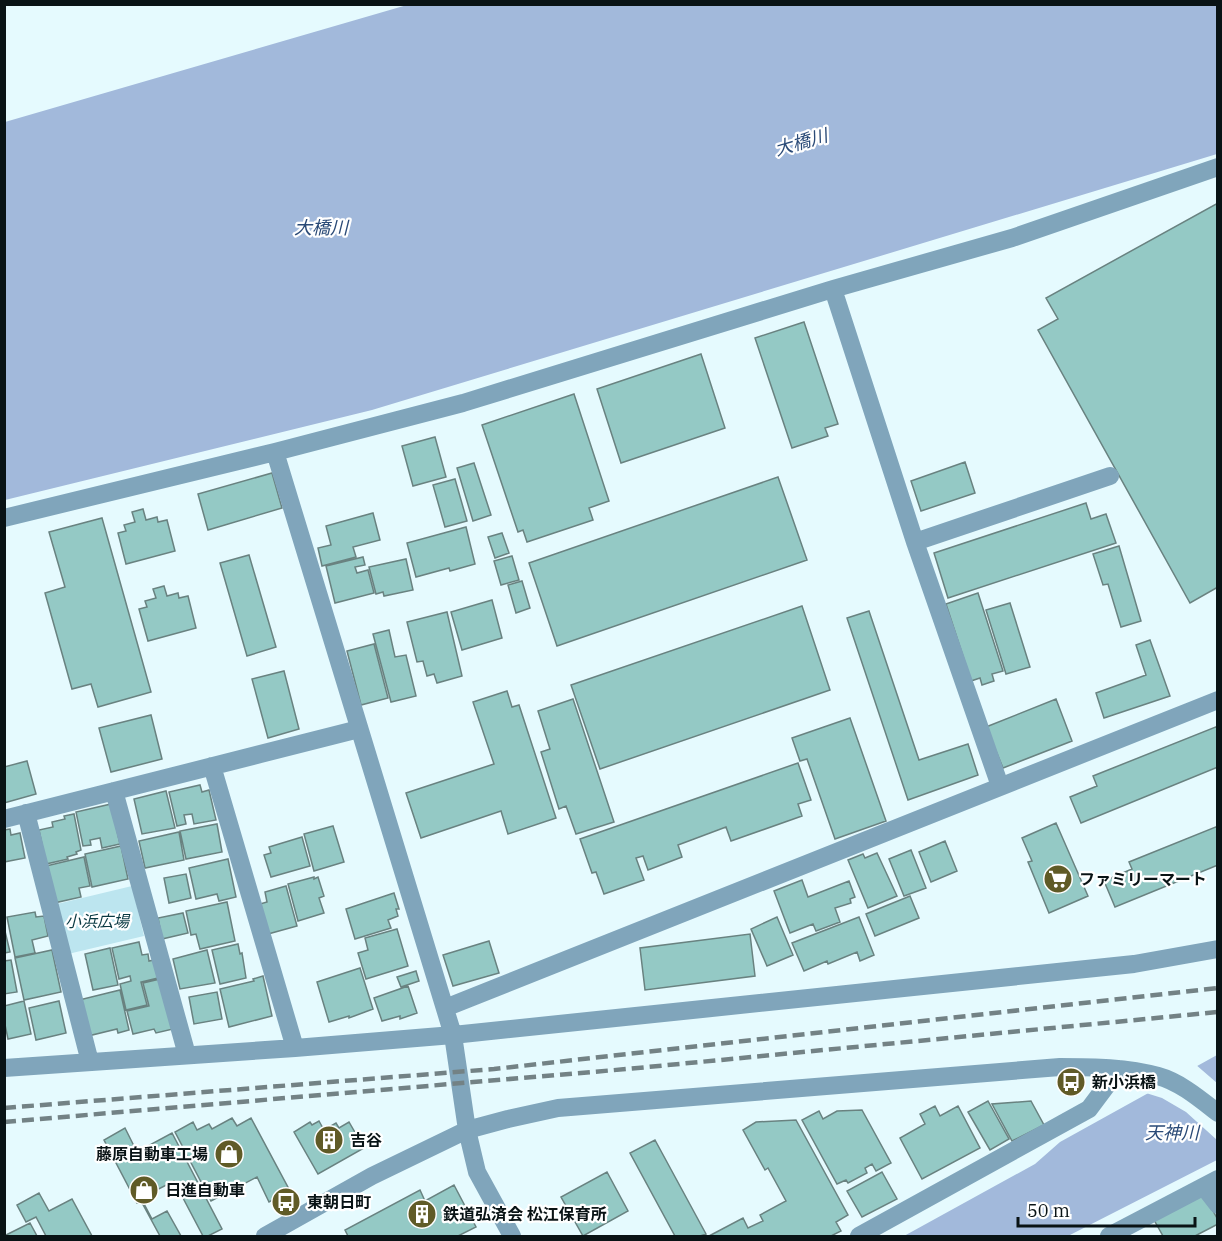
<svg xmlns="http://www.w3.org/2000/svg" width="1222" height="1241" font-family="'IBM Plex Serif','Noto Sans JP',serif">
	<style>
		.green { fill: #bce5ef }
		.water { fill: #a2b9db }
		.pier { fill: #e5fafe }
		.building { fill: #94c9c5; stroke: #698280; stroke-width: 1.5 }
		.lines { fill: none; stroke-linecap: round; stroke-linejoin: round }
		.minor { stroke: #80a5bb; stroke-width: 18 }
		.rail { stroke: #738285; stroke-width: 4.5; stroke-dasharray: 12 6; stroke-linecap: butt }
		.labels { text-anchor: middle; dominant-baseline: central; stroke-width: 4.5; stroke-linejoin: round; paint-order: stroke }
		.poi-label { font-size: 16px; font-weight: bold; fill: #091315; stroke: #fff; text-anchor: start }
		.park-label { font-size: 16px; font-style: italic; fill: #093942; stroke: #fff }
		.water-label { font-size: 18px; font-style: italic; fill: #2a4a77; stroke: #fff }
	</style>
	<rect width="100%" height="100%" fill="#e5fafe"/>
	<path class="green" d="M132 886 144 936 68 954 57 904Z"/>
	<path class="water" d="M407 5H1217V154L372 410 5 500V122Z
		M1217 1055V1160L1068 1236H904L1035 1164 1060 1142Z"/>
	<path class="pier" d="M1195 1064 1217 1083V1140L1186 1112 1162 1098 1146 1093Z"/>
	<path class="building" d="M1218 203V587L1190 603 1038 330 1058 319 1046 298Z
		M804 322 838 424 825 428 828 436 792 448 755 338Z
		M701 354 725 428 621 463 597 389Z
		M574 394 609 501 589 508 593 520 527 542 523 530 518 532 482 425Z
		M435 437 446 477 413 486 402 446Z
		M965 462 975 493 921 511 911 481Z
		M474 463 491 515 473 521 457 468Z
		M272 473 282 508 208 530 198 494Z
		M778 477 807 560 557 646 529 563Z
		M455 479 467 521 445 527 433 485Z
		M1086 503 1091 519 1106 514 1116 543 948 598 934 553Z
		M143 509 146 520 157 517 158 522 167 520 175 551 126 564 118 533 126 531 124 525 135 522 132 512Z
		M373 513 380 540 353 547 356 557 322 566 318 548 331 545 326 526Z
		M102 518 151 692 98 707 91 684 72 689 45 593 65 587 49 532Z
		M466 527 475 564 450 571 449 568 416 577 407 543Z
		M502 533 509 553 495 558 488 537Z
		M1119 546 1141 621 1121 627 1108 584 1103 585 1093 554Z
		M249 555 276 647 247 656 220 563Z
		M512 556 519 580 501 585 494 561Z
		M363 557 365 565 355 567 357 573 368 570 374 593 335 603 326 566Z
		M406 559 413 590 384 596 383 592 376 594 369 567Z
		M522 581 530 608 516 613 508 585Z
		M164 586 167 596 178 593 179 598 188 596 196 628 148 641 139 609 147 607 145 601 156 598 153 589Z
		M978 593 1003 671 992 674 994 681 982 685 980 678 971 681 946 604Z
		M492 600 502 638 462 650 451 612Z
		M1010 603 1030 667 1006 674 986 610Z
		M802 606 830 690 600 769 571 685Z
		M869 611 919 760 968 744 978 775 908 800 847 618Z
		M447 612 462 676 437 683 434 674 427 676 423 661 417 662 407 622Z
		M389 630 395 657 406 655 416 696 391 702 373 634Z
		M1150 640 1170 696 1104 718 1096 693 1146 675 1136 645Z
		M374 644 388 698 361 705 347 651Z
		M284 671 299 729 268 738 252 679Z
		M507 691 512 707 519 705 556 818 508 834 501 811 421 838 406 793 494 764 473 702Z
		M573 699 614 822 576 834 566 806 559 809 541 752 550 749 538 711Z
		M1056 699 1072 741 1003 768 986 727Z
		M151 715 162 759 111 772 99 728Z
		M850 718 886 821 835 839 807 759 800 761 792 738Z
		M1218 726V767L1081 823 1070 797 1097 786 1093 776Z
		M27 761 36 794 4 803V767Z
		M798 763 811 800 798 804 802 816 731 841 726 827 678 845 682 857 648 870 643 856 636 858 644 880 604 894 596 872 592 873 580 839Z
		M200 785 202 792 209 790 216 820 194 824 192 814 184 815 186 824 177 826 169 792Z
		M166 791 175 828 142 834 134 799Z
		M111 804 120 844 102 848 100 838 90 840 91 845 83 846 76 812Z
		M74 814 81 850 76 852 77 854 67 857 68 859 46 864 39 830 53 827 52 822 65 819 64 816Z
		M1056 823 1088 896 1049 913 1028 862 1032 861 1022 838Z
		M217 824 222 852 186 859 180 831Z
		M333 826 344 862 314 871 304 834Z
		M1218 826V865L1115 907 1104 881 1132 869 1129 862Z
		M10 829 11 835 20 833 25 858 4 862V830Z
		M179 832 184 860 145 868 139 841Z
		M302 837 310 866 271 877 264 855 271 853 269 847Z
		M945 841 957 871 931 882 919 852Z
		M121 846 128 879 92 887 85 854Z
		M911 850 926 888 904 896 889 859Z
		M877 853 897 896 868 908 848 860 863 854 865 858Z
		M84 857 90 886 79 888 81 897 54 903 46 866Z
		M228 859 236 897 219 901 217 894 196 899 189 868Z
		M186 874 191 898 169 903 164 878Z
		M314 877V879L318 877 324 896 319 898 324 913 298 921 288 884Z
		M802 880 808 897 849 881 855 897 850 899 851 903 835 908 840 922 816 931 813 924 790 933 774 891Z
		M286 886 297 926 268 934 260 904 267 902 265 892Z
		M394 893 399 909H396L398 916 388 920 391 928 355 939 346 909Z
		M910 896 919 918 875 936 866 914Z
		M227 902 235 941 200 949 196 934 191 935 186 911Z
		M35 912 36 917 44 916 48 936 32 940 35 953 15 957 7 917Z
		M183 913 188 933 162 939 158 918Z
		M777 917 793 955 767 966 751 929Z
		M859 917 874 955 860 961 857 952 828 964 827 961 804 971 792 943Z
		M4 927 10 952 4 953Z
		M397 929 408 966 366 979 358 953 368 950 365 938Z
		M750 934 755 976 645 990 640 948Z
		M489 941 499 973 453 986 443 955Z
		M139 942 142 955 148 954 149 961 154 960 158 978 141 982 147 1005 126 1010 120 984 131 981 130 976 119 979 112 948Z
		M238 944 240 954 242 953 246 978 220 984 212 950Z
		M110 948 118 985 93 990 85 954Z
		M52 950 61 992 24 1000 15 958Z
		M207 950 215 983 180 989 173 959Z
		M11 960 17 992 4 994V961Z
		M360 968 373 1009 349 1018V1016L329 1022 317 982Z
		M416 971 419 981 401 987 397 977Z
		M263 976 272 1016 229 1027 220 989 254 981 253 979Z
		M160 979 173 1029 156 1033 154 1029 133 1034 127 1011 149 1006 143 983Z
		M408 986 417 1013 400 1019V1016L382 1021 374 998Z
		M120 990 129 1030 118 1033 117 1029 88 1036 79 1000Z
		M217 992 222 1019 194 1024 189 997Z
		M24 1001 31 1034 8 1039 4 1020V1006Z
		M59 1001 66 1033 36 1040 29 1008Z
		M988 1101 1009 1139 990 1150 968 1112Z
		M1031 1101 1044 1125 1012 1141 992 1104Z
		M935 1106 940 1116 958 1106 980 1148 922 1179 900 1138 925 1124 920 1114Z
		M862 1110 891 1163 876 1171 872 1164 865 1168 867 1173 848 1183 846 1180 837 1184 802 1120 819 1111 823 1119 837 1111Z
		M232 1118 237 1126 251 1118 290 1191 269 1202 257 1177 211 1201 175 1132 193 1122 197 1130 209 1124 212 1129Z
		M796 1120 848 1215 836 1222 841 1231 831 1236H709L743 1218 748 1228 763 1221 760 1215 786 1201 768 1168 765 1170 743 1130 756 1122Z
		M319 1121 324 1130 336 1123 339 1128 349 1122 364 1148 318 1174 294 1132 310 1122 312 1125Z
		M125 1128 137 1152 172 1133 222 1229 208 1236H203L174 1181 141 1198 152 1219 167 1211 181 1236H160L141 1201 137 1203 104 1140Z
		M655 1140 706 1234 700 1236H675L630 1153Z
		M607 1172 628 1211 583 1236 561 1197Z
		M882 1172 897 1199 862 1217 847 1191Z
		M454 1185 476 1227 458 1236H348L345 1230 420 1190 425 1201Z
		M1202 1191 1218 1220V1224L1195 1236H1163L1153 1218Z
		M39 1193 49 1211 72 1199 92 1236H46L36 1217 26 1222 17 1205Z
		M30 1223 37 1236H4Z"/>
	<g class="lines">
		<path class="minor" d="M833 289 915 542 1000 786
			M275 452 453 1035 467 1130 477 1172 512 1236
			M4 518 275 452 463 403 833 289 1012 238 1218 167
			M915 542 1110 476
			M212 766 295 1048
			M114 791 187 1055
			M26 813 90 1062
			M4 819 359 729
			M445 1008 1218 700
			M4 1068 295 1048 453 1035 1134 964 1218 949
			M1204 1187 1218 1205
			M265 1236 372 1176 467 1130 508 1119 558 1108 1060 1067C1093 1067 1127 1067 1158 1076 1180 1082 1200 1099 1218 1113
			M859 1236 1089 1109 1119 1069
			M1109 1236 1218 1179"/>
		<path class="rail" d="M4 1108 494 1069 1218 988
			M4 1122 627 1069 1218 1012"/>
	</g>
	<defs>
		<g id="supermarket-disc" transform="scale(1.5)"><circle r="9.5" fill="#605b27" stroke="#fff"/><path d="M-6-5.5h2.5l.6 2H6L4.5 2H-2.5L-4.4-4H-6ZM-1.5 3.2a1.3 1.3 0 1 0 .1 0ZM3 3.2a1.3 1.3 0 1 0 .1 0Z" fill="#fff"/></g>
		<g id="bus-disc" transform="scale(1.5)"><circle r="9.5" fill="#605b27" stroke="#fff"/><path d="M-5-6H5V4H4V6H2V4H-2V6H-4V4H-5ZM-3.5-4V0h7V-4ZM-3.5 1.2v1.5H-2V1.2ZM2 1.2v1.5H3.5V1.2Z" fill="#fff"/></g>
		<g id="building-disc" transform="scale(1.5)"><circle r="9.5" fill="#605b27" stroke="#fff"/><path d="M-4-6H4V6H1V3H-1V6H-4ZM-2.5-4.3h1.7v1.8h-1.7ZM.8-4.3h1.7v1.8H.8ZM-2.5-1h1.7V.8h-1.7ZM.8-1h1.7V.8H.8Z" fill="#fff"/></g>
		<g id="shop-disc" transform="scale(1.5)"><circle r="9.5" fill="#605b27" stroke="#fff"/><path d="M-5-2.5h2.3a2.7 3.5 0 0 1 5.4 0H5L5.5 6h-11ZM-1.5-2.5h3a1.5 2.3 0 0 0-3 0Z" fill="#fff"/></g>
	</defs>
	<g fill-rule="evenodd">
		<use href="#supermarket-disc" x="1058" y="879"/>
		<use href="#bus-disc" x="1071" y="1082"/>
		<use href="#building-disc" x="329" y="1140"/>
		<use href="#shop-disc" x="229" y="1154"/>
		<use href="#shop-disc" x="144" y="1190"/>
		<use href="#bus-disc" x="286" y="1202"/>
		<use href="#building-disc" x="422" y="1214"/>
	</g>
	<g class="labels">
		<g class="poi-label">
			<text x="1079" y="879">ファミリーマート</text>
			<text x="1092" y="1082">新小浜橋</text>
			<text x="350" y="1140">吉谷</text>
			<text x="208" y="1154" text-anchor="end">藤原自動車工場</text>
			<text x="165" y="1190">日進自動車</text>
			<text x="307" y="1202">東朝日町</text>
			<text x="443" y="1214">鉄道弘済会 松江保育所</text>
		</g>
		<g class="park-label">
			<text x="97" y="921">小浜広場</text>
		</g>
		<g class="water-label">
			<text transform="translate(801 142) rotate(-16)">大橋川</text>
			<text x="321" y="227">大橋川</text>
			<text x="1172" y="1132">天神川</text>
		</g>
	</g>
	<rect width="1222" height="1241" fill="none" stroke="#091315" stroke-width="12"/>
	<path d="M1018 1217v9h177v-9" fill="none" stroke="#091315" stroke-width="3"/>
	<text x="1027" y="1217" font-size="18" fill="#091315" stroke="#ffffff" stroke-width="4.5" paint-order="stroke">50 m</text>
</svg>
